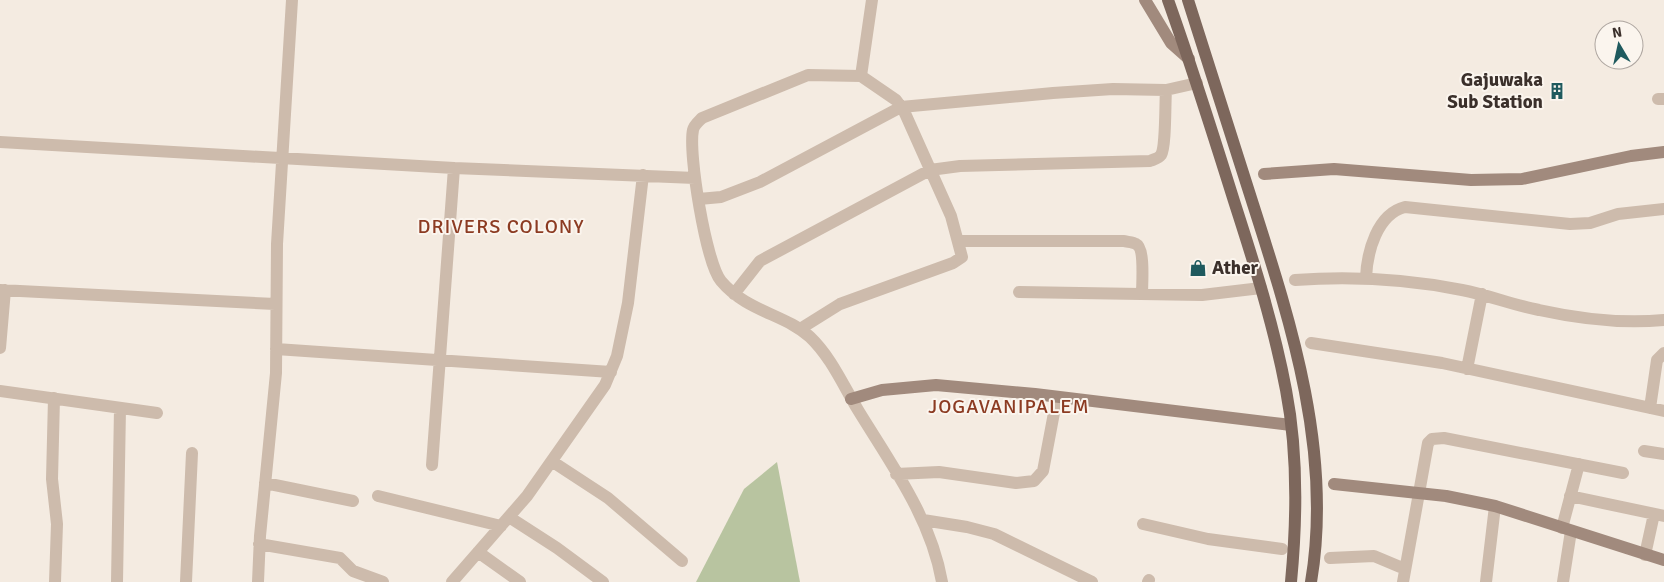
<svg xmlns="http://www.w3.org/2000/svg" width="1664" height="582" font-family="Signika,sans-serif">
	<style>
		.green { fill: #b8c4a0 }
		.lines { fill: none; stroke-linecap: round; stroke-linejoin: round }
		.street { stroke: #cdbbac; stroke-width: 12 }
		.secondary { stroke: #a18a7d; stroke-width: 12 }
		.primary { stroke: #7d675c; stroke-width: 12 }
		.labels { text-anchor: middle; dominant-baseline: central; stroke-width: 4; stroke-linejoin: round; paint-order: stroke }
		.poi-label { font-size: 19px; font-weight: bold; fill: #3b302b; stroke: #fbf5ee; text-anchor: end }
		.neighbourhood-label { font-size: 20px; letter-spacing: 1px; fill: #8c3b22; stroke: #fbf5ee }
	</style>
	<rect width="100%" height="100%" fill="#f4ebe1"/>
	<path class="green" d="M777 462 800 582H696L744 489Z"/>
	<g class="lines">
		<path class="street" d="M861 76 808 75 702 118C698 122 694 125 693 130 688 153 706 263 721 281 747 312 785 314 810 337 831 357 843 385 858 410 891 464 931 518 942 582
			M1658 99H1664
			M0 142 454 168 695 178
			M699 199 721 197 760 182 901 107 1053 93 1113 89 1166 90 1197 83
			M958 241H1124C1127 242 1133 242 1136 244 1145 248 1142 284 1142 294
			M1366 278C1367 252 1377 214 1405 207L1570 224 1590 223 1618 214 1664 209
			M1295 280C1351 276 1407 279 1462 290 1488 295 1513 305 1539 310 1580 319 1622 324 1664 320
			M0 290 275 304
			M1019 292 1202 295 1261 288
			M734 294 760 261 930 170 960 166 1150 161C1154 159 1158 159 1161 155 1166 147 1165 103 1166 90
			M800 329 840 304 953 263 962 257 951 216 904 111 896 100 861 76 872 0
			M1311 343 1442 363 1664 411
			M0 348 5 290
			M276 349 611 372
			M1467 369 1482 294
			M0 391 157 413
			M54 398 52 479 57 524 55 582
			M1650 408 1657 360 1664 353
			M1644 451 1664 454
			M553 462 608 498 682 561
			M432 465 454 168
			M896 474 939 472 1016 483 1034 481 1043 471 1057 397
			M265 483 353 501
			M378 496 501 526
			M1570 496 1664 516
			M509 517 557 548 603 582
			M923 520 967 527 994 534 1092 582
			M1143 524 1208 539 1282 549
			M1562 528 1579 464
			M259 544 340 558 353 571 383 582
			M478 552 520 582
			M1645 555 1654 514
			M1330 558 1374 556 1405 569
			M117 582 120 408
			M186 582 192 453
			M258 582 260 536 276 373 277 244 292 0
			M452 582 527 496 605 385 617 356 628 303 643 175
			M1148 582 1149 580
			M1403 582 1428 443 1432 439 1444 438 1623 473
			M1486 582 1495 506
			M1563 582 1571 531"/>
		<path class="secondary" d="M1145 0 1171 43 1189 59
			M1264 174 1334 169 1471 180 1522 179 1631 156 1664 152
			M851 399 882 390 936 385 1035 394 1291 425
			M1334 484 1446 496 1495 506 1664 560"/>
		<path class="primary" d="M1168 0C1192 67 1213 134 1234 201 1254 263 1274 326 1286 390 1298 452 1297 519 1291 582
			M1188 0C1210 67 1231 134 1252 201 1291 323 1333 452 1311 582"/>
	</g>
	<defs>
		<g id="building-bare" transform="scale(1.35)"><path d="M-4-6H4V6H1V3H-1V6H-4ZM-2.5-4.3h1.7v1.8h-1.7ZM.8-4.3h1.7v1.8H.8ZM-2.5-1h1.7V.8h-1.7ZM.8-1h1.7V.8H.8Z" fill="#1f5a5e" stroke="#fbf5ee" stroke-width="2.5" paint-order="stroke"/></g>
		<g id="shop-bare" transform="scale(1.35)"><path d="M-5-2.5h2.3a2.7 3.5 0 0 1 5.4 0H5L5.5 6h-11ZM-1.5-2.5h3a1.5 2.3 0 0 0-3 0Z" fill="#1f5a5e" stroke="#fbf5ee" stroke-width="2.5" paint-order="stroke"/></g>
	</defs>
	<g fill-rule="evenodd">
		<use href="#building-bare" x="1557" y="91"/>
		<use href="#shop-bare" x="1198" y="268"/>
	</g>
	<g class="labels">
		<g class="poi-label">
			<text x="1543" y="80">Gajuwaka<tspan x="1543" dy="22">Sub Station</tspan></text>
			<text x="1212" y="268" text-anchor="start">Ather</text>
		</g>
		<g class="neighbourhood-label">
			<text x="501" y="226">DRIVERS COLONY</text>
			<text x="1009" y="406">JOGAVANIPALEM</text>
		</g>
	</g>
	<g transform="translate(1619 45) rotate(351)"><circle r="24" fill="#fbf5ee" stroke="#aea6a0"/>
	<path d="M0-4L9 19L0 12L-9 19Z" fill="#1f5a5e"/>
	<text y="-8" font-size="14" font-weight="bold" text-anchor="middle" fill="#3b302b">N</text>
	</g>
</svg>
